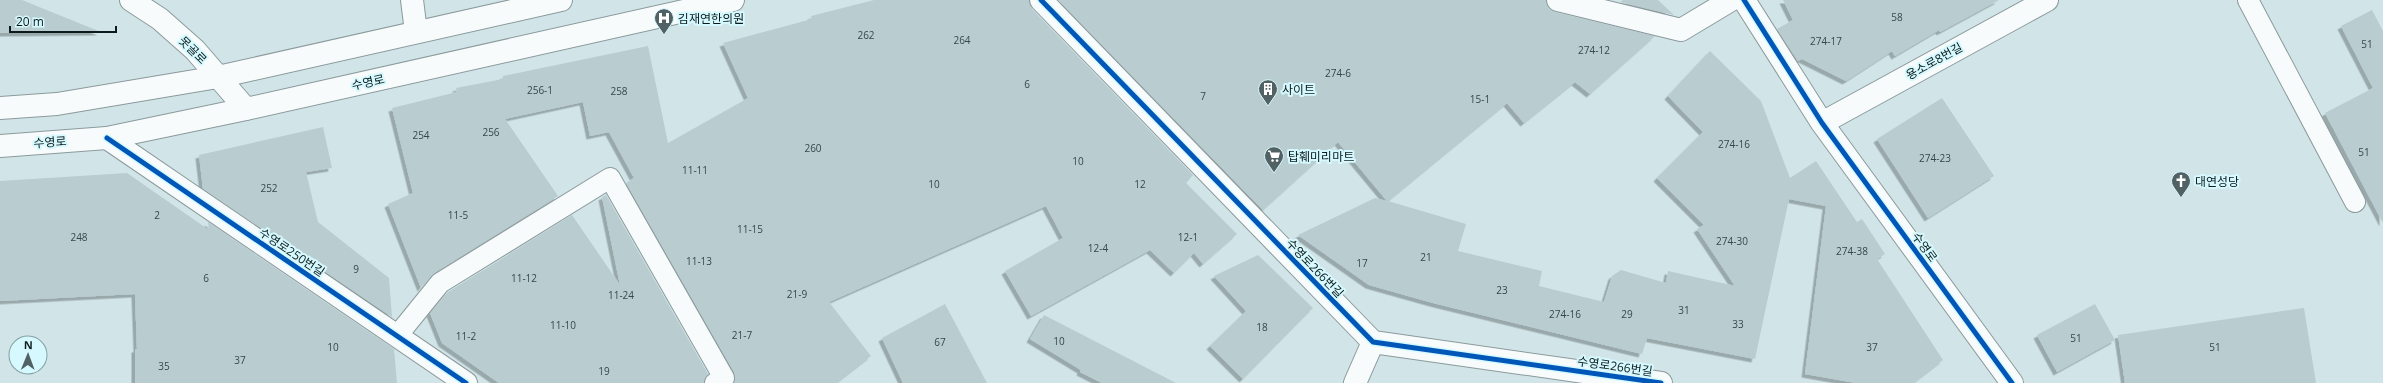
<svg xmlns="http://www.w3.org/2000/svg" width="2383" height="383" font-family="'Open Sans','Noto Sans KR',sans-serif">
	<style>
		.building { fill: #b9cdd0; filter: url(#shadow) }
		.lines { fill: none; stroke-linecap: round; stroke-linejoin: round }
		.service-casing { stroke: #8b9a9c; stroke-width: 22 }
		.minor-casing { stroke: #8b9a9c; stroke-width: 24 }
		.tertiary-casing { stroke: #8b9a9c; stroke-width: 24 }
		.secondary-casing { stroke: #8b9a9c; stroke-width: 24 }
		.service { stroke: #f8fbfc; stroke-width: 20 }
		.minor { stroke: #f8fbfc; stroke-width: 22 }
		.tertiary { stroke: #f8fbfc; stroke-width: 22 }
		.secondary { stroke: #f8fbfc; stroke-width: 22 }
		.cycleway-casing { stroke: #d5f9fe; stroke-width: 8 }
		.cycleway { stroke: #0057b8; stroke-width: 5 }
		.labels { text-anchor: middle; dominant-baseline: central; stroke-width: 4; stroke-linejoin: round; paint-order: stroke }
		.number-label { font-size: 10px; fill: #384749 }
		.poi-label { font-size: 12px; fill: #0d1a1c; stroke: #d5f9fe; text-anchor: start }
		.street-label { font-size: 12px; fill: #0d1a1c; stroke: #d5f9fe }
	</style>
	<defs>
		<filter id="shadow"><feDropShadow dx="-3.5" dy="3.5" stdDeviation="0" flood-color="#0004"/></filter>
	</defs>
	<rect width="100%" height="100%" fill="#d1e5e8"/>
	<path class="building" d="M0 0H22L101 32 0 33Z
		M874 0H1029L1032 9 1193 175 1186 183 1237 234 1203 264 1194 253 1174 273 1150 250 1031 316 1005 271 1063 238 1046 206 829 302 871 356 836 383H734V372L626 183 634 178 609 132 590 136 583 102 505 119 558 196 434 273 421 288 388 204 413 193 392 108 457 92 456 88 503 79V76L648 46 668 143 748 98 723 43 812 19 811 16Z
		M1058 0H1546L1549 9 1555 12 1655 36 1590 94 1575 82 1524 123 1507 103 1388 201 1466 224 1458 251 1542 271 1539 286 1604 302 1612 276 1621 270 1666 283 1668 271 1735 286 1697 229 1704 225 1657 178 1703 132 1668 96 1710 51 1761 101 1790 178 1816 161 1857 222 1862 219 1885 254 1877 259 1943 360 1913 383H1856L1805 374 1826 206 1789 199 1755 359 1647 338 1642 354 1433 303 1369 285 1298 235 1375 198 1387 201 1338 142 1263 210Z
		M1623 0H1658L1674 15 1620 2Z
		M1783 0H1999L1940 32 1939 30 1895 56 1892 51 1846 81 1802 59 1798 61 1777 29 1793 20Z
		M2372 10 2383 31V223L2325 113 2373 88 2341 26Z
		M1942 98 1994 176 1928 218 1877 139Z
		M323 127 332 168 306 172 318 222 389 278 392 317 203 189 199 155Z
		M127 173 209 230 208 222 394 349 397 383H135V349H137L135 294 0 301V181Z
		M606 195 708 374 704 383H499L442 343 430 313 448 292 572 215 620 285 602 197Z
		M1258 255 1313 308 1243 379 1210 346 1246 311 1214 276Z
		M945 304 987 383H903L882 338Z
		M2095 304 2115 340 2057 372 2037 335Z
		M2304 308 2316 383H2125L2118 335Z
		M1044 315 1176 383H1102L1080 372 1081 370 1030 339Z"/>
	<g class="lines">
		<g class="service-casing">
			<path id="service" d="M2248 0 2355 202
				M397 336 440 283 610 178 724 378 715 383"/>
		</g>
		<g class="minor-casing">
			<path id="minor" d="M412 0 416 32
				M1041 0 1373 342 1661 383
				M1558 0 1681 30 1731 0
				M1744 0 1822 123 2012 383
				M1822 123 2047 0
				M107 138 466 383
				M1355 383 1373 342"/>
		</g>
		<g class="tertiary-casing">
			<path id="tertiary" d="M131 0 160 19 195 50 246 109"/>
		</g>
		<g class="secondary-casing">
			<path id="secondary" d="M0 108 57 104 218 77 561 0
				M0 146 107 138 246 109 733 0"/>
		</g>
		<use href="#service" class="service"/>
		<use href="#minor" class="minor"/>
		<use href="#tertiary" class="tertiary"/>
		<use href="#secondary" class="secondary"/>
		<g class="cycleway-casing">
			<path id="cycleway" d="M1041 0 1373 342 1661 383
				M1744 0 1822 123 2012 383
				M107 138 466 383"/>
		</g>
		<use href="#cycleway" class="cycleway"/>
	</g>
	<defs>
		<g id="hospital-pin" transform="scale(1)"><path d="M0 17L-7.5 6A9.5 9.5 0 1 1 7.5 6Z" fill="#526163" stroke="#d5f9fe"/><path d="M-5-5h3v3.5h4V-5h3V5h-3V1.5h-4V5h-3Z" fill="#fff"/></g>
		<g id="building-pin" transform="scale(1)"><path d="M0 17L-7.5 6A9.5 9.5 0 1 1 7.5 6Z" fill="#526163" stroke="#d5f9fe"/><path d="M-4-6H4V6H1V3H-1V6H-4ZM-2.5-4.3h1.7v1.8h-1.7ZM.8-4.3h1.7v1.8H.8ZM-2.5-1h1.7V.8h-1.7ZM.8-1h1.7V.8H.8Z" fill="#fff"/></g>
		<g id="supermarket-pin" transform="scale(1)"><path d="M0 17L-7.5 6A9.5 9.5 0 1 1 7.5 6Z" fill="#526163" stroke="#d5f9fe"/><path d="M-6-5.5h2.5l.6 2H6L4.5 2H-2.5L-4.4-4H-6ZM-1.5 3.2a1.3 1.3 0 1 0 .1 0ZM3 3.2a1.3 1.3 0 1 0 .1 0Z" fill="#fff"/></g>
		<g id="church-pin" transform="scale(1)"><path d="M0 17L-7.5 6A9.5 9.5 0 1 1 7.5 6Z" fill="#526163" stroke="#d5f9fe"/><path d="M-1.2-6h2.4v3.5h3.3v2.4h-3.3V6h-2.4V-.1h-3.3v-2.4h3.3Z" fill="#fff"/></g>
	</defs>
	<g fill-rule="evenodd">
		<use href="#hospital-pin" x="664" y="18"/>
		<use href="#building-pin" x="1268" y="89"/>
		<use href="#supermarket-pin" x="1274" y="156"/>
		<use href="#church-pin" x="2181" y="181"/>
	</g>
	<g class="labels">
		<g class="number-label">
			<text x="1897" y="17">58</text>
			<text x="866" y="35">262</text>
			<text x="962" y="40">264</text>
			<text x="1826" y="41">274-17</text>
			<text x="2367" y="44">51</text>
			<text x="1594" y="50">274-12</text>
			<text x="1338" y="73">274-6</text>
			<text x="1027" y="84">6</text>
			<text x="540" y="90">256-1</text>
			<text x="619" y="91">258</text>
			<text x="1203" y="96">7</text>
			<text x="1480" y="99">15-1</text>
			<text x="491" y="132">256</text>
			<text x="421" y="135">254</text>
			<text x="1734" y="144">274-16</text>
			<text x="813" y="148">260</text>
			<text x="2364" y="152">51</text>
			<text x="1935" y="158">274-23</text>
			<text x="1078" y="161">10</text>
			<text x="695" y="170">11-11</text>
			<text x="934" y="184">10</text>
			<text x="1140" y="184">12</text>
			<text x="269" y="188">252</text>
			<text x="157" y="215">2</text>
			<text x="458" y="215">11-5</text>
			<text x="750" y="229">11-15</text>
			<text x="79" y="237">248</text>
			<text x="1188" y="237">12-1</text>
			<text x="1732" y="241">274-30</text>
			<text x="1098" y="248">12-4</text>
			<text x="1852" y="251">274-38</text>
			<text x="1426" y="257">21</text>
			<text x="699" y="261">11-13</text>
			<text x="1362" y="263">17</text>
			<text x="356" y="269">9</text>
			<text x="206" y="278">6</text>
			<text x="524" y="278">11-12</text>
			<text x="1502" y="290">23</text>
			<text x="797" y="294">21-9</text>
			<text x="621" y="295">11-24</text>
			<text x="1684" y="310">31</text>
			<text x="1565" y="314">274-16</text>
			<text x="1627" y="314">29</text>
			<text x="1738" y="324">33</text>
			<text x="563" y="325">11-10</text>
			<text x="1262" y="327">18</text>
			<text x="742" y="335">21-7</text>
			<text x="466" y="336">11-2</text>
			<text x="2076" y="338">51</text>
			<text x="1059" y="341">10</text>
			<text x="940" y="342">67</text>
			<text x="333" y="347">10</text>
			<text x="1872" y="347">37</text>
			<text x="2215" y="347">51</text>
			<text x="240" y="360">37</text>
			<text x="164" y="366">35</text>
			<text x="604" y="371">19</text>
		</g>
		<g class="poi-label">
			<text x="678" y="18">김재연한의원</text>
			<text x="1282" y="89">사이트</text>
			<text x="1288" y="156">탑훼미리마트</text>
			<text x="2195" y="181">대연성당</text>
		</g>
		<g class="street-label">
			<text transform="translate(193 50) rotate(45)">못골로</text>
			<text transform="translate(1934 61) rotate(-29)">용소로8번길</text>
			<text transform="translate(368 82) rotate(-13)">수영로</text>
			<text transform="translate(50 142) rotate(-4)">수영로</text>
			<text transform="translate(1925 247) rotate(54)">수영로</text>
			<text transform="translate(292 252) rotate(34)">수영로250번길</text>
			<text transform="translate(1315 268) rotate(46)">수영로266번길</text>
			<text transform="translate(1615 366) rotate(8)">수영로266번길</text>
		</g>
	</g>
	<g transform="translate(28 355) rotate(1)"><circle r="19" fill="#d5f9fe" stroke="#85a0a4"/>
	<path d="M0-3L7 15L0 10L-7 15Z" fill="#526163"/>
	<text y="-6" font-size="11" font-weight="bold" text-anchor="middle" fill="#0d1a1c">N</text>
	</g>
	<path d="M10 26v6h106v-6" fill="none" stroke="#0d1a1c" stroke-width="2"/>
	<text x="16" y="26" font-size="12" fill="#0d1a1c" stroke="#d5f9fe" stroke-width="3" paint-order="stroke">20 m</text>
</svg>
